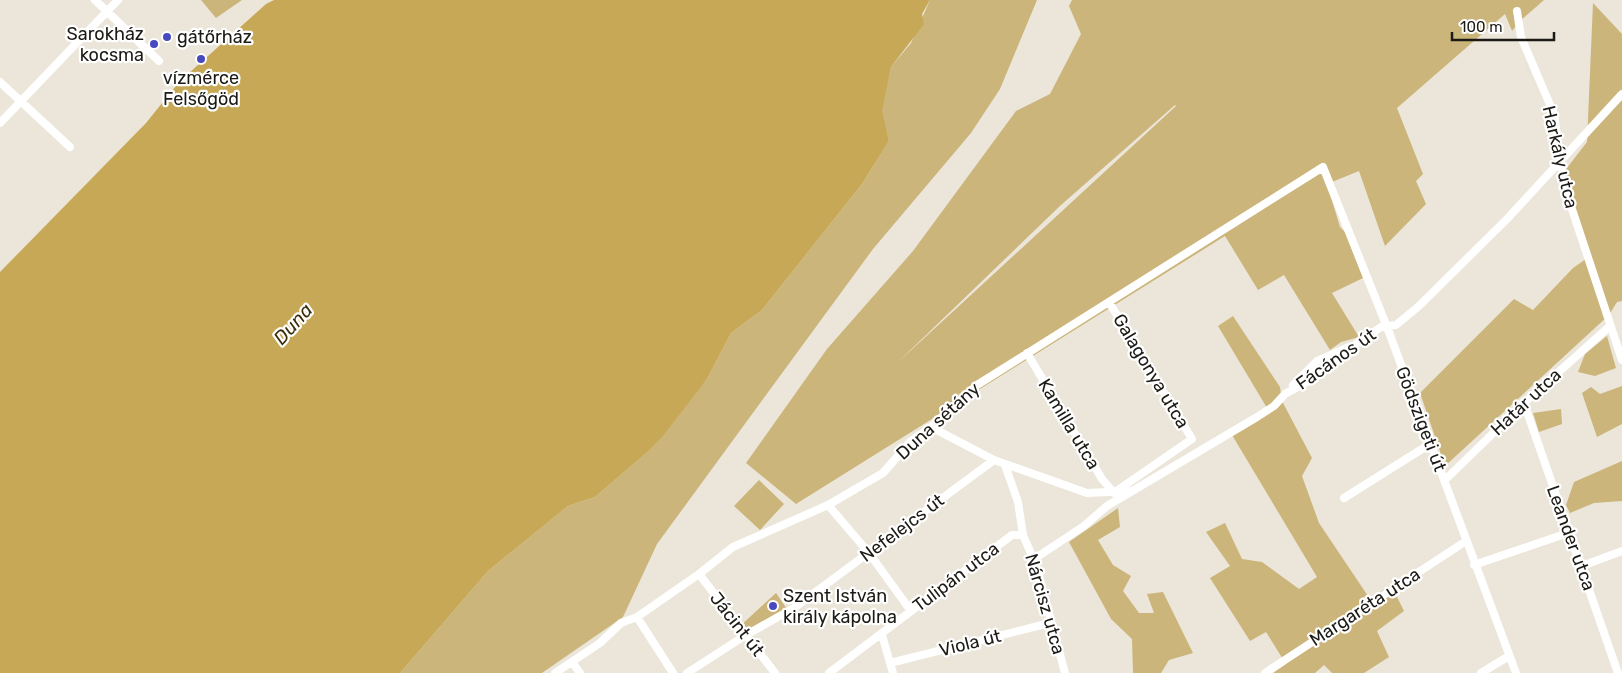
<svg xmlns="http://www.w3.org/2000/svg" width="1622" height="673" font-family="Rubik,sans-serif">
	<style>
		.green { fill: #ccb57a; fill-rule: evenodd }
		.water { fill: #c7a856 }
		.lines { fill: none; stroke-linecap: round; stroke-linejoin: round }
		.street { stroke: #fff; stroke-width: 8 }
		.poi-dot { fill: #4849be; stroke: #fff; stroke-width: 2 }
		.labels { text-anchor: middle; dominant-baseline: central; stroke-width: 4.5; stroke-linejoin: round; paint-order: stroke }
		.poi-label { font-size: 18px; fill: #1c1a15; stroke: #fff; text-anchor: start }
		.street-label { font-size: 18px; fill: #1c1a15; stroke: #fff }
		.water-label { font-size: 19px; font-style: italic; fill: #3b2f0a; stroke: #fff }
	</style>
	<rect width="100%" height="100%" fill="#ebe6d9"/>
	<path class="green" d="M201 0H242L216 18Z
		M930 0H1037L1000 89 971 133 873 249 657 544 623 617 542 673H400L488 571 568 506 595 497 644 455 707 379 731 333 762 310 862 184 889 141 881 111 891 67 911 43Z
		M1072 0H1544L1521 20 1512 31 1540 98 1505 14 1397 108 1423 174 1416 181 1426 204 1385 246 1359 171 1327 184 1340 227 1345 232 1363 278 1332 293 1359 337 1341 342 1330 350 1284 275 1258 290 1225 236 796 504 746 463 827 349 913 251 1016 111 1050 94 1081 34 1069 6ZM1175 105 1176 106 896 364 1061 205Z
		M1593 3 1622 34V301L1617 302 1609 315 1445 466 1420 393 1514 299 1533 310 1573 268 1586 259 1560 177 1587 142Z
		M1233 316 1280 387 1282 401 1312 458 1302 476 1319 523 1370 599 1391 585 1404 611 1377 631 1389 657 1364 673H1332L1324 665 1315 673H1273L1286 664 1266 632 1250 641 1210 578 1230 566 1206 532 1225 523 1242 559 1262 562 1299 589 1317 577 1232 435 1270 413 1218 326Z
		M1607 336 1616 368 1595 376 1578 372 1585 354Z
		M1622 386V424L1597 437 1582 393 1591 387 1600 394Z
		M1561 409 1562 424 1539 432 1533 413Z
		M1622 461V501L1594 503 1570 513 1566 505 1574 482Z
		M759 480 784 504 760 530 734 506Z
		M1118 508 1120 527 1098 540 1113 565 1131 576 1123 591 1139 613H1154L1147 594 1163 592 1193 653 1169 660 1161 673H1133L1132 639 1111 619 1069 542Z
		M776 593 787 609 746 633 740 626Z"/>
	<path class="water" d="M274 0H930L922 14 924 24 891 67 882 111 889 141 862 184 762 310 731 333 707 379 662 437 644 455 595 497 568 506 488 571 400 673H0V272L146 123 179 82 266 4Z"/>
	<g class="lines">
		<path class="street" d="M95 0 159 61
			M1517 11 1521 37 1554 114 1564 185 1622 360
			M0 82 70 147
			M0 123 118 0
			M1109 302 1192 439 1115 492
			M1027 353 1102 479 1114 493
			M1293 385 1317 361 1349 347
			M1524 403 1618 673
			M931 427 994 460
			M1005 465 1018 502 1023 535
			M1445 480 1524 403 1610 326
			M1344 498 1430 444
			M828 505 869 553 911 611
			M1034 559 1084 526 1107 506 1257 417 1274 406 1285 394 1316 377 1353 346 1381 327 1396 325 1419 306 1508 218 1622 94
			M1474 565 1568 533
			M1582 566 1622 551
			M699 574 775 673
			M637 617 673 673
			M882 635 893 673
			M572 662 580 673
			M890 663 1050 623
			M555 673 600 643 621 623 637 617 699 574 733 547 828 505 883 473 911 441 931 427 977 385 1323 167 1387 327 1516 673
			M687 673 746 635 794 608 994 460 1087 493 1131 491
			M829 673 1012 535H1023L1036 565 1065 673
			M1265 673 1466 541
			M1481 673 1509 656"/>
	</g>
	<g class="poi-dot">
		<circle cx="167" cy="37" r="5"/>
		<circle cx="154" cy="44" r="5"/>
		<circle cx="201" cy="59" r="5"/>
		<circle cx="773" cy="606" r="5"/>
	</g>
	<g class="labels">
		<g class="poi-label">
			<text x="144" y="34" text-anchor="end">Sarokház<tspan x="144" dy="21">kocsma</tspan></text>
			<text x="177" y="37">gátőrház</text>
			<text x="201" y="78" text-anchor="middle">vízmérce<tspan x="201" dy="21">Felsőgöd</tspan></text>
			<text x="783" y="596">Szent István<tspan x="783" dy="21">király kápolna</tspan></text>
		</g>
		<g class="street-label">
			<text transform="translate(1560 157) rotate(77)">Harkály utca</text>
			<text transform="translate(1336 359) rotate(-35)">Fácános út</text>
			<text transform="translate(1151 371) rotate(59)">Galagonya utca</text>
			<text transform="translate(1526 402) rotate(-43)">Határ utca</text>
			<text transform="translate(1421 419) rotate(69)">Gödszigeti út</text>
			<text transform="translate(938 421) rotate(-42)">Duna sétány</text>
			<text transform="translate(1069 424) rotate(59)">Kamilla utca</text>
			<text transform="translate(902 528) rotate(-37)">Nefelejcs út</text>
			<text transform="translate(1571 538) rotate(70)">Leander utca</text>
			<text transform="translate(956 577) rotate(-37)">Tulipán utca</text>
			<text transform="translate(1045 604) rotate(74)">Nárcisz utca</text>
			<text transform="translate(1365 607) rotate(-33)">Margaréta utca</text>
			<text transform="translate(737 624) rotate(52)">Jácint út</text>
			<text transform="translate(970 643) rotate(-14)">Viola út</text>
		</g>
		<g class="water-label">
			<text transform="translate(293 324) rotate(-48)">Duna</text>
		</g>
	</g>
	<path d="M1452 32v8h102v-8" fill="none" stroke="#1c1a15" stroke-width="2.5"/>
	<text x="1460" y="32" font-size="15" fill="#1c1a15" stroke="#ffffff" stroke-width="4" paint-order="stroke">100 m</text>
</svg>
